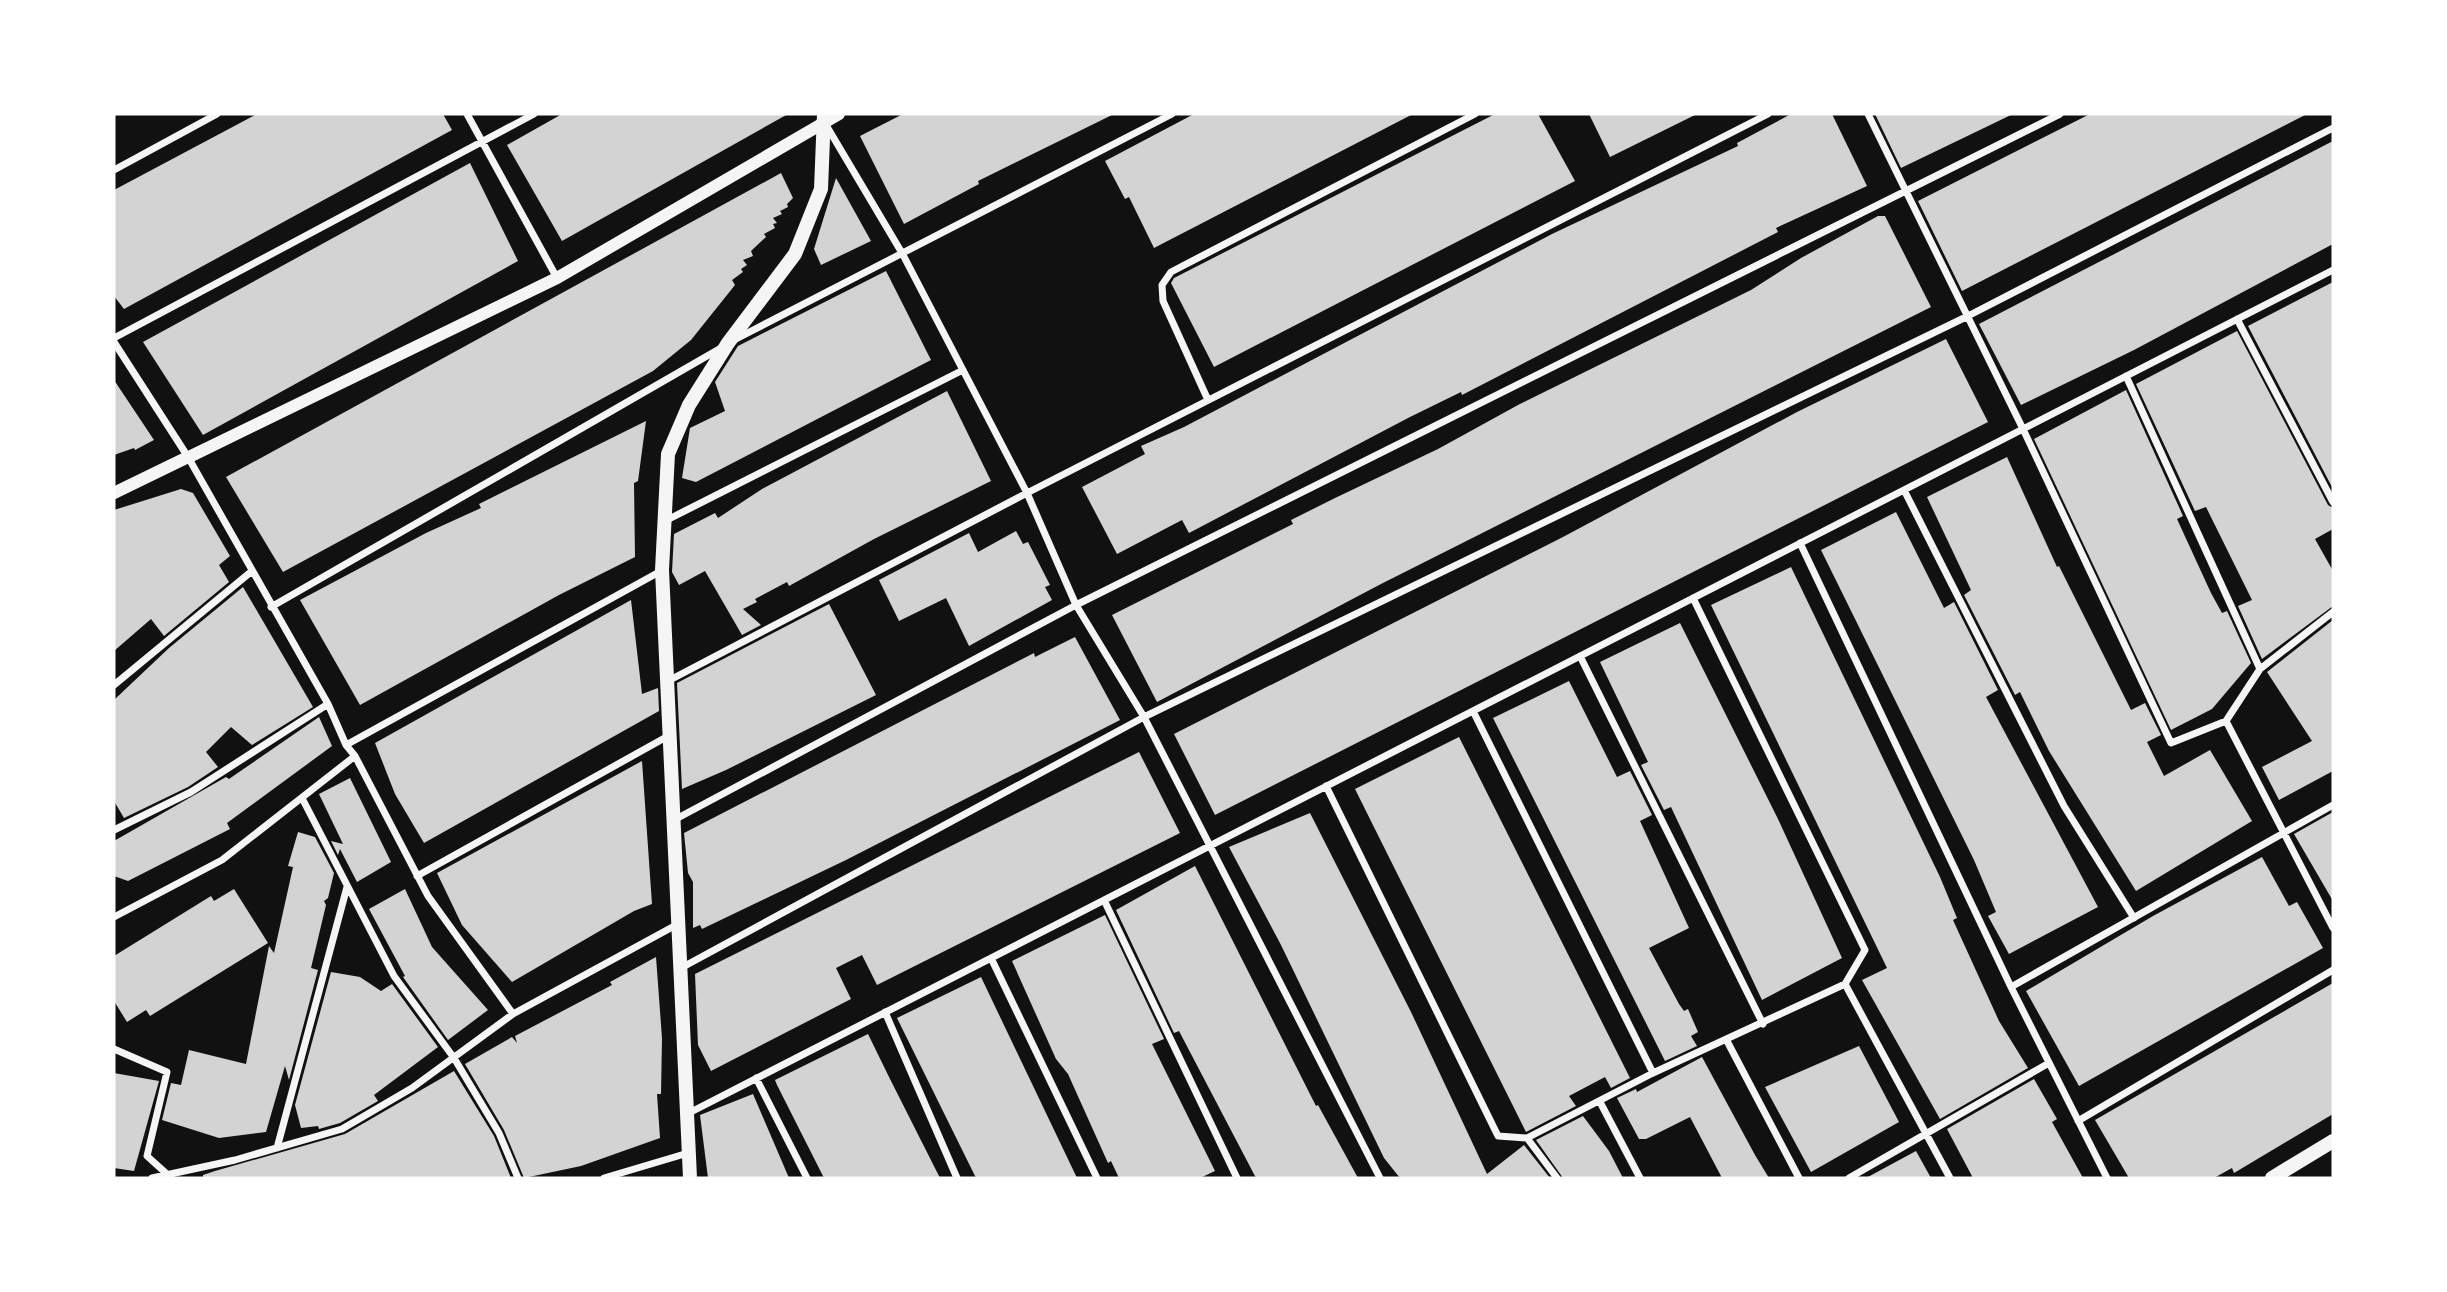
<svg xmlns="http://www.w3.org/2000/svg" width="2447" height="1292" font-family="Lora,serif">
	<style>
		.building { fill: #d3d3d3 }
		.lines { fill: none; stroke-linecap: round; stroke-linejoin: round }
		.minor { stroke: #f5f5f5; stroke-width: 7 }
		.tertiary { stroke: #f5f5f5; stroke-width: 12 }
		.secondary { stroke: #f5f5f5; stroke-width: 14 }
	</style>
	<rect width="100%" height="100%" fill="#111"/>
	<path class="building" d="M257 114H443L452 130 124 309 114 296V190Z
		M562 114H788L562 241 507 145Z
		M903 114H1114L978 181 979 184 904 224 860 136Z
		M1194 114H1413L1154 248 1129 197 1125 199 1105 161Z
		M1495 114H1538L1575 181 1214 367 1171 283 1174 278Z
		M1589 114H1697L1610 157Z
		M1791 114H1832L1867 186 1776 228 1778 232 1462 395 1461 392 1410 417 1189 533 1182 520 1117 554 1082 487 1145 454 1141 446 1184 427 1552 234 1738 146 1737 143Z
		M1875 114H2013L1901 168Z
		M2090 114H2307L1962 291 1918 201Z
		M2333 141V244L2134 350 2021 405 1979 324Z
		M470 163 518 261 203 435 143 342Z
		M781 173 793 198 787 204 788 207 780 211 782 214 773 218 777 223 773 224 775 228 764 234 766 237 751 251 753 256 743 260 747 265 741 269 743 272 732 280 735 285 691 340 653 371 283 572 226 477Z
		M836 178 871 241 821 265 814 249Z
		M1878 216H1885L1931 307 1381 584 1157 702 1112 615 1293 524 1291 520 1335 498 1438 449 1518 405 1751 290 1801 258Z
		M886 271 931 360 696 482 682 478 690 428 725 411 715 382 738 346Z
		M2333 282V489L2248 326Z
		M2237 331 2328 505 2333 508V529L2315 539 2333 571V606L2262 659 2238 606 2252 600 2206 507 2195 511 2136 384Z
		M1946 339 1988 422 1215 815 1174 734 1563 537 1797 412Z
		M114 380 154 440 135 450 134 448 114 455Z
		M2126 390 2183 516 2177 519 2211 593 2222 613 2227 611 2251 663 2212 709 2171 730 2034 439Z
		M947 391 991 481 874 539 789 586 787 582 755 599 757 602 743 609 761 625 742 635 705 571 679 585 672 572 674 534 715 513 718 518 762 489Z
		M646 421 638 481 634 483 635 557 559 595 360 705 300 600 426 533 481 508 479 504Z
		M2007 457 2057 567 2059 566 2131 710 2145 703 2161 735 2147 742 2164 776 2210 750 2252 821 2136 891 2049 751 2020 692 2015 695 1964 595 1971 590 1927 497Z
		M181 489 193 493 230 556 219 565 229 582 164 636 151 619 114 651V510Z
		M1896 512 1944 608 1954 602 1998 690 1986 697 2098 907 2009 954 1988 916 1996 912 1974 860 1821 550Z
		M1016 531 1023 544 1028 542 1050 585 1045 587 1052 600 969 646 946 598 899 621 879 580 969 533 978 552Z
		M1791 567 1940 877 1957 918 1953 920 1999 1021 2028 1068 1940 1119 1862 980 1887 968 1711 605Z
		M243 587 313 707 252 745 231 727 206 752 218 767 188 787 124 818 114 801V700L169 648Z
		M631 600 642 694 658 688 659 711 424 843 395 794 375 743Z
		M829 604 876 695 726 770 682 789 677 683Z
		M2333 620V771L2279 800 2262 767 2312 741 2267 672Z
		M1680 623 1778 819 1842 958 1762 1000 1671 807 1664 810 1641 765 1648 762 1600 662Z
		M1075 637 1120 720 846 860 702 929 700 925 693 928V882L688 873 684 833 1034 653 1035 657Z
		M1569 681 1617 777 1630 771 1652 815 1640 821 1689 928 1649 948 1679 1004 1684 1011 1688 1009 1698 1032 1691 1036 1697 1046 1665 1061 1493 718Z
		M319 717 332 746 227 823 230 829 128 881 114 876V841L226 777 229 779Z
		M1459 737 1630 1078 1611 1088 1605 1077 1569 1096 1576 1106 1526 1132 1355 789Z
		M1139 752 1180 833 877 985 862 955 836 968 851 999 711 1071 698 1045 695 974Z
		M642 761 652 904 634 911 512 982 462 925 437 873Z
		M350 778 391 862 357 882 340 849 338 855 331 841 343 844 319 794Z
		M2333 812V901L2294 834Z
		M1310 813 1411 1012 1487 1174 1524 1145 1550 1178H1400L1384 1158 1281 945 1229 847Z
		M298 832 315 837 334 873 328 898 324 901 326 905 311 968 318 970 289 1080 285 1066 266 1132 219 1138 162 1120 171 1083 181 1085 189 1050 246 1064 269 946 274 953 293 867 288 866Z
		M2262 857 2289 906 2297 902 2323 948 2079 1086 2026 991 2153 916Z
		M1195 866 1316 1106 1318 1105 1358 1178H1256L1179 1031 1174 1033 1116 910Z
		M234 889 268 943 150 1016 146 1010 127 1022 114 1001V956L211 896 214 901Z
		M405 889 432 947 488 1010 448 1040 403 977 405 976 369 909Z
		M1105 915 1164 1039 1152 1044 1215 1171 1200 1178H1119L1111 1161 1108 1163 1068 1074 1056 1059 1012 961Z
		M656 957 662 1038 661 1094H657L660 1138 581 1166 524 1178 504 1130 465 1064 512 1037 517 1043 515 1036 612 985 610 982Z
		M331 972 360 977 381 991 392 984 438 1047 374 1095 378 1101 340 1123 319 1129 318 1126 301 1128 295 1105Z
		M981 977 1002 1021 1077 1178H976L897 1018Z
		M2333 983V1114L2234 1173 2232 1168 2214 1178H2129L2095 1120Z
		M868 1034 890 1079 940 1178H824L777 1085 775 1080Z
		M1859 1046 1899 1122 1811 1172 1765 1087Z
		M1702 1057 1755 1155 1769 1178H1722L1690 1117 1646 1139H1639L1617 1098 1636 1089 1637 1092Z
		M454 1071 494 1136 511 1178H203V1175L215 1171 345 1134Z
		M114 1073 159 1081 134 1171 114 1168Z
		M2034 1079 2057 1119 2052 1122 2083 1178H1973L1947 1129Z
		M753 1094 789 1178H708L700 1115Z
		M1583 1116 1609 1151 1623 1178H1563L1536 1140Z
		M1916 1151 1931 1178H1866Z"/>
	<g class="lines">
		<path class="minor" d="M467 114 557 278
			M1868 114 2023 429 2171 743 2226 721 2260 669 2126 376
			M826 125 902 253 1027 493 1076 605 1144 717 1380 1178
			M114 170 217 114
			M2237 319 2333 502
			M114 338 534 114
			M734 340 1172 114
			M114 342 188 457 328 704 346 745 355 756 428 896 513 1014
			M1208 400 1163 301 1162 285 1171 272 1475 114
			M1904 490 2064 806 2134 918
			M665 521 963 370
			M1800 543 2011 987 2107 1178
			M271 607 721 348
			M1580 656 1763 1024
			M2260 669 2333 612
			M668 681 1027 493 1768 114
			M114 685 252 571
			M1473 711 1653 1073
			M2226 721 2333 928
			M346 745 661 571
			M1326 786 1498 1136 1527 1138 1653 1073 1845 984 1865 950 1693 598
			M302 798 394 976 454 1058 499 1133 518 1178
			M674 820 1076 605 2060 114
			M114 830 191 792 328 704
			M417 876 670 735
			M1104 900 1237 1178
			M114 917 222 860 355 756
			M991 958 1097 1178
			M681 968 1144 717 1966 317 2333 128
			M1845 984 1950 1178
			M2011 987 2333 805
			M885 1012 957 1178
			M1727 1041 1799 1178
			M114 1049 167 1072 147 1156 168 1175
			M756 1078 807 1178
			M1600 1102 1640 1178
			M687 1114 2333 270
			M2078 1121 2333 970
			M1527 1138 1557 1178
			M277 1148 347 887
			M152 1178 235 1160 342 1129 412 1088 513 1014 678 924
			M604 1178 688 1153
			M1849 1178 2049 1063"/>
		<path class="tertiary" d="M187 458 557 278 839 114
			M114 493 188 457"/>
		<path class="secondary" d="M690 1178 662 570 668 454 689 405 728 343 795 254 821 189 824 114
			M2272 1178 2333 1141"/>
	</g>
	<rect width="2447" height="1292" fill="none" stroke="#ffffff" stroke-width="231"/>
</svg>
